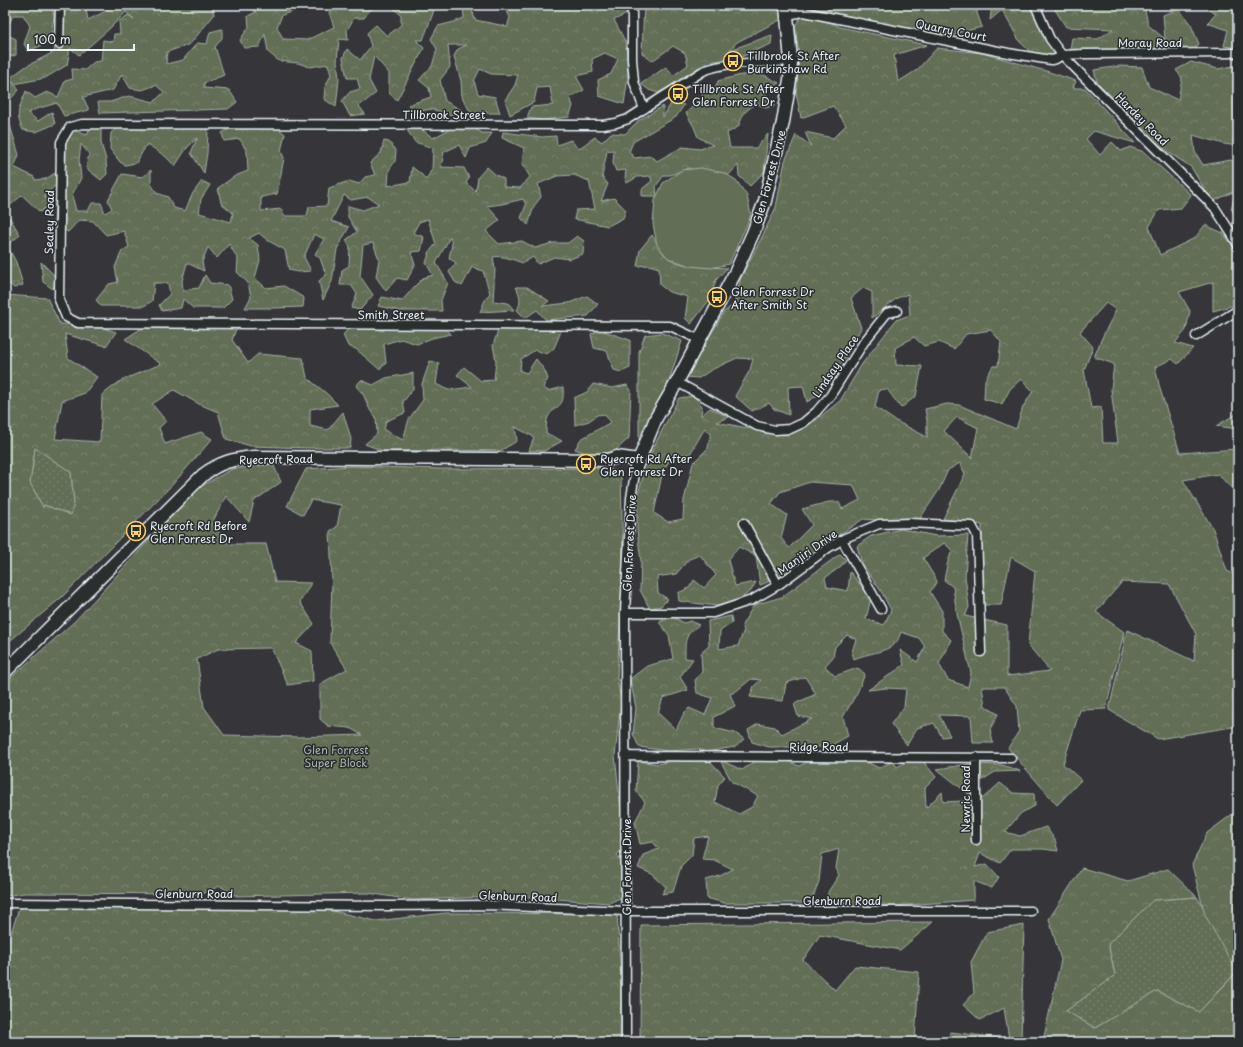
<svg xmlns="http://www.w3.org/2000/svg" width="1243" height="1047" font-family="'Playpen Sans',sans-serif">
	<style>
		.grass { fill: url(#grass-dots); stroke: #a5b0a6 }
		.forest { fill: url(#forest-crowns); stroke: #a5b0a6; fill-rule: evenodd }
		.pitch { fill: #626e55; stroke: #a5b0a6 }
		.lines { fill: none; stroke-linecap: round; stroke-linejoin: round }
		.street-casing { stroke: #e8f1f8; stroke-width: 11 }
		.secondary-casing { stroke: #e8f1f8; stroke-width: 15 }
		.street { stroke: #2a2d2e; stroke-width: 8 }
		.secondary { stroke: #2a2d2e; stroke-width: 12 }
		.labels { text-anchor: middle; dominant-baseline: central; stroke-width: 3; stroke-linejoin: round; paint-order: stroke }
		.street-label { font-size: 11px; fill: #e8f1f8; stroke: #2a2d2e }
		.poi-label { font-size: 11px; fill: #e8f1f8; stroke: #2a2d2e; text-anchor: start }
		.park-label { font-size: 11px; fill: #acb6af; stroke: #2a2d2e }
	</style>
	<defs>
		<pattern id="grass-dots" width="8" height="8" patternUnits="userSpaceOnUse"><rect width="8" height="8" fill="#626e55"/><path d="M2 2h.1M6 6h.1" fill="none" stroke="#78836e" stroke-width="1.8" stroke-linecap="round"/></pattern>
		<pattern id="forest-crowns" width="20" height="18" patternUnits="userSpaceOnUse"><rect width="20" height="18" fill="#626e55"/><path d="M2 6a3 3 0 1 1 6 0M12 15a3 3 0 1 1 6 0" fill="none" stroke="#78836e"/></pattern>
	</defs>
	<rect width="100%" height="100%" fill="#36363a"/>
	<filter id="ink" filterUnits="userSpaceOnUse"><feTurbulence type="fractalNoise" baseFrequency=".025" numOctaves="2"/><feDisplacementMap in="SourceGraphic" scale="8" xChannelSelector="R" yChannelSelector="G"/><feConvolveMatrix kernelMatrix="1 2 1 2 8 2 1 2 1" color-interpolation-filters="sRGB"/></filter>
	<g filter="url(#ink)">
		<path class="grass" d="M10 78 19 90 5 105V80Z
			M35 447 71 472 74 503 71 516 44 505 43 507 30 483Z
			M1197 897 1210 917 1237 971 1199 1012 1157 991 1095 1028 1066 1011 1115 975 1108 944 1153 900Z"/>
		<path class="forest" d="M5 5H52L54 16 50 42 28 51 24 44 30 26 23 15H13L5 34Z
			M58 5H85L88 20 106 11 108 5H212L214 15 190 44 167 52 166 64 183 60 197 43 207 44 210 32 222 29V38L215 47 224 75 204 83V88L229 90 237 102 228 109 100 113 98 102H110L129 96 154 102 164 92 156 85 142 90 130 88 122 74 113 90 83 97 89 110 64 116 57 103 36 109 28 113 38 121 52 112 55 124 36 132 23 130C14 112 20 108 26 91L35 98 47 92 58 97 65 81 73 79 72 69 85 70 94 62 101 61 103 40 113 42 114 34H120L119 21 128 15 134 19 126 12 109 29 79 55 70 48 67 65 45 78 14 84 10 78 25 67 54 52 57 37Z
			M247 5H310L282 15 277 27 283 39 307 40 334 27 329 12 333 7V5H386L371 9 364 18H354L347 30 348 40 339 39 337 61 339 79 336 107 324 99 325 87 331 75 328 64 310 67 298 63 279 61 268 52 265 34 259 47 244 48 240 40 249 27 248 16 256 12Z
			M390 5H436L423 40H416L424 48 397 100 389 93V73L374 56 369 80 376 93 359 106 365 114 350 116 342 101 350 92 360 89 357 78H347L343 58 347 49 360 60 371 46 367 33 376 25 387 36 401 25V15Z
			M463 5H471L475 20 505 26 507 28 510 17 504 6 486 5H624L627 14 614 20 626 43 628 77 624 104 599 96 598 80 611 74 618 59 605 53 592 59 593 72 576 76 584 90 570 97 573 106 569 117 543 120 527 118 531 107 553 105 550 87 537 88 534 102 510 115 505 100 515 85 518 75 491 74 480 69 474 81 478 94 495 97 500 113H471L462 97 461 81 454 56 458 49 467 45H448L450 67 440 80 445 101 465 112 452 115 431 109 415 112 408 105 431 97 429 88 419 80 432 66 437 49 431 39 438 26 454 22 464 18Z
			M644 5H774V7L786 17 737 42 730 50 772 35 771 44 741 57 708 62 687 77 658 93 649 90 641 84 666 67 674 75 688 65 685 53 673 46 652 61 642 53Z
			M805 5H978L977 13 982 27 961 32 954 35 901 30 835 16Z
			M992 5H1029L1032 7 1044 37 1057 56 1036 57 1020 42 1002 10 990 20Z
			M1052 5H1144L1148 25 1165 39 1163 15 1179 9 1191 25 1199 44 1189 55 1120 56 1102 59 1077 54 1070 50 1072 38 1098 39 1113 29 1066 27Z
			M1201 5H1238V48L1224 46 1228 30 1207 23 1216 14Z
			M804 13H810L840 27 927 45 894 55 898 82 917 70 937 48 982 53 1046 71 1076 81 1073 88H1085L1135 143 1094 131 1086 139 1100 155 1112 142 1121 151 1130 147 1144 152 1191 195 1181 208 1159 210 1149 227 1160 255 1195 238 1205 225 1223 233 1238 252V304L1213 311V282L1179 292 1190 311 1186 330 1175 343 1193 348 1178 364 1172 359 1155 367 1160 389 1180 453 1238 449V488L1232 489 1218 474 1183 480 1213 529 1227 571 1238 576V726L1158 739 1109 710 1127 630 1194 661 1196 634 1169 584 1122 582 1096 612 1124 632 1106 709 1080 710 1063 764 1081 780 1057 805 1008 748 1019 731 1017 706 1004 687H982L985 706 998 714 990 730 993 743H973L971 716 939 715 950 736 942 737 934 723 917 728 907 745 891 724 904 707 906 689 886 688 868 690 904 665 900 650 917 662 925 647 919 638 901 632C900 635 898 640 896 643 885 653 867 653 854 659L852 652 856 639 847 635 835 647 833 657 825 666 835 676 858 668 865 674 857 693 843 717 848 736 828 747H769L752 742 748 730 758 724 775 727 782 734 812 719 798 716 794 704 816 694 805 677 786 683 783 701 750 697 754 686 761 680 751 679 735 692 730 694 735 706 714 717V728L735 733 744 739 735 747 706 752 698 749 668 751 639 747 633 734 636 708 630 679 647 666 673 659 669 635 659 622 673 617 684 623 690 621 699 625C684 635 685 641 685 658L693 659 680 677 688 690 663 698 658 713 676 730 684 713 689 708 705 715 712 698 697 693 695 680 702 672 701 653 709 646 708 621 731 616 732 623 720 631 719 649 738 646 744 630 742 625 754 605 782 597 840 554 846 560 840 567 825 578 827 587 848 591 850 572 871 598 866 619 884 625 891 610 881 591 862 564 857 546 871 536 901 529 936 536 968 535 965 576 969 607 965 616 1007 625V676L1050 671 1028 645 1035 571 1011 557 1001 605H982V525L943 519 965 474 960 463 948 470 939 490 919 520 888 521 863 519 833 539 801 564 785 575 760 585 756 556 739 547 728 560 735 586 756 582 751 591 738 600 717 606 679 601 678 593 689 588 694 580 704 588 716 575 700 555 689 559 676 574 657 577 658 593 668 599 661 606 650 609 640 590 641 561 637 530 638 495 646 465 656 442 679 398 694 396 702 406 701 416 710 408 729 417 716 422 753 429 764 433H791L816 420 840 401 862 364 896 320 910 315 908 294 897 298 872 318V292L863 288 851 298 861 328 845 358 821 393 807 402 803 386 788 387 789 415 774 409 769 403 752 411 735 396 750 370 753 359 737 358 711 370 699 378 686 377 724 312 734 304 741 277 761 239 776 207 785 161 796 135 811 146 805 132 833 138 846 125 833 106 801 118 796 92 799 55 795 26ZM1106 303 1116 310 1102 338 1094 357 1114 364 1111 390 1118 443H1103L1101 407 1091 408 1084 370 1093 347 1080 332ZM991 330 1001 342 998 366H993L985 380 984 399 1002 404 1010 389 1021 379 1033 391 1023 407 1016 429 959 405 947 404 925 409 927 420V437L894 420 875 407 879 390 887 389 901 408 916 396 922 366 896 365 895 348 914 337 924 346 939 342 954 349 966 334ZM957 417 978 428 972 458 944 431ZM705 428 711 434 708 448 693 463 684 500 683 519 668 522 654 513 663 470 673 456 690 454ZM810 482 853 485 860 500 842 509 839 502H829L802 509 812 525 789 548 781 538 787 515 771 504 780 492ZM944 543 952 550 947 565 944 580 953 587 957 614 971 673 968 687 948 680 939 664 951 640 942 631V611L930 592 937 581 923 558Z
			M5 34 16 39V55L5 58Z
			M1191 62 1218 69 1238 65V146L1224 144 1193 135 1195 152 1203 165 1231 160 1238 167V223L1231 208 1237 190 1212 202 1191 167 1168 152 1154 140 1097 82 1094 70 1120 66 1142 67 1149 87 1178 100 1182 78 1176 70Z
			M762 74 779 83 763 91 775 105 766 108 756 103 744 113 738 127 727 133 730 148H756L768 134 764 172 750 186 739 176 738 165 725 179 689 168 670 175H664L656 186 657 196H642V189L652 181 650 176 637 177 627 183 625 178 626 170 616 171 613 163 614 150 607 151 602 177 608 184 601 201 614 198 626 210 623 218 608 226 574 219 576 210 595 209 589 181 574 175 557 176 538 184 541 197 534 206 528 225 521 218 526 205 523 199 502 204 487 206 500 220 486 231 499 244 522 241 535 248 553 243H568L577 236 584 241 583 254 570 259 554 257 538 264 533 257 523 263C513 260 504 255 493 257L495 269 493 301 508 303 514 310 480 312 485 300 490 293 483 271 472 267 462 286 455 282 449 272 456 263 449 258 452 244 450 237 436 263 448 283 441 300 442 311H400L378 306 382 297 402 301 414 287 423 278 433 275 426 263 430 251 436 244 428 219 419 222 413 233 424 237 421 251 411 252 415 265 407 280 397 278 386 291 376 277 379 259 373 243 363 245 360 276 373 295 360 310 351 308 355 300 357 294 351 285H340L342 270 349 266 350 247 346 240 357 232 348 217V206L363 210 379 204 368 197 351 200 344 195 331 221 349 227 337 249 332 281 323 300 319 281 326 275 320 258 315 254 324 239 314 234 304 257 311 271 298 272 289 270 285 250 267 240 259 233 249 238 258 245 260 260 255 278 266 288 284 286 304 298 303 307 275 308H245L251 297 248 283 237 272 238 259 229 244 217 258 208 247 202 262 204 271 187 263 182 281 183 290 199 288 205 275 210 283 228 285 232 299 223 308H193L183 299 181 308 162 311 159 305 170 294 168 283H154L152 301 144 306H101L96 300 109 284 118 282 115 267 122 251 129 247 124 231 106 235 93 221 79 220 68 232 54 224 55 203 61 181 44 195 49 205 40 212 22 195 5 210V124L9 122 19 155 14 167 34 177 35 180 46 179 64 167 57 153 73 130 87 135 91 125 101 129V143L106 160 107 174 101 180 86 168 89 154 81 144 79 160 81 178 72 195 76 211H88L92 203H101L105 213 112 209 108 200 122 174 143 177 151 170V184L157 193 168 197 174 208 185 211 193 193 202 181 210 185 201 199 199 213 231 222 233 213 221 203 218 188 235 176 248 171 247 152 240 139 224 141 222 133 232 127 275 126 285 134 281 151 284 158 277 194 261 197V211L281 209 284 216H307L309 207 327 206 329 188 349 181 359 184 365 177 375 175 370 163 381 153 384 141 389 142 396 151 395 161 389 170 388 186 410 182 412 167 422 175 426 180 432 169 433 148 415 142 407 130 420 128 433 138 448 130 468 125 482 133H492L486 143 470 148 466 158 459 145 444 152 441 167 464 168 469 178 466 183 475 191 477 185 478 177 487 167 496 175 504 179V187L520 188 530 177 522 164 524 148 502 138 503 132 542 137 556 136 557 145 571 140 578 149 595 137 602 142 611 133 625 134 638 121 663 106V117L672 102 684 105 676 117 633 142 629 152 635 158 650 156 657 161 682 147 700 149 713 145 698 137 694 127 686 113 702 98V85L715 89 718 81 741 75Z
			M196 122 208 130 207 153 204 173 191 153 197 138 186 149 175 166 165 156 147 144 136 163 125 165 120 162 110 149 111 133 121 125 159 124 176 129Z
			M5 217 10 218 20 235 7 245 16 262 23 285 14 288 5 280Z
			M652 235C656 241 659 248 664 254 675 268 710 267 727 268L716 280 710 299 691 324 685 318 688 297 669 292 660 285 659 268 649 265 637 266 640 250Z
			M41 262 56 277 53 289 43 282Z
			M516 287H527L549 301 542 306 569 303 587 296 598 304 588 316 546 320 537 310 525 318 517 310C522 302 520 295 516 287Z
			M5 295 47 298 60 324 94 325 116 332 106 346 65 334 68 358 97 377 85 393 62 401 55 439 100 442 102 395 122 380 161 364 125 339 142 328 217 321 237 326 232 340 248 363 258 354 303 358 307 378 326 393 338 405 310 409V426L328 430 343 412 351 439 350 448H309L251 446 226 439 218 412 199 404 174 390 152 404 166 421 159 428 165 444 201 432 212 439 172 485 62 597 5 645ZM35 448 71 472 74 503 71 515 44 505 43 507 30 483Z
			M356 319 382 331 406 321 441 324 451 334 432 338 417 344 401 339 384 344 386 364 379 369 356 349 348 346 343 335Z
			M498 327 562 329 554 348 547 354 535 350 521 359 520 371 527 373 536 359 545 371 548 379 543 387 548 391 563 387C565 410 556 403 548 417 546 421 546 429 546 433L562 441 544 451H529L534 437 515 427 517 441 500 451 444 450 383 451 365 444 377 434 376 418 370 410 363 394 356 386 361 380 373 385 386 378 413 373V389L403 402 405 413 386 421 384 430 403 440 409 419 423 400 422 384 430 361 439 363 436 384 448 390 472 387 457 375 464 367 481 381 494 380 496 361 493 345 497 334Z
			M601 330 630 340V368L621 372 614 370 607 351 594 348 591 334Z
			M662 333 682 341 666 390 645 431 639 440V352L645 335Z
			M593 384 612 388 627 385 631 390 629 438 613 453H586L575 449 581 439 611 422 604 414 597 415 589 421 575 425 574 398 587 392Z
			M1238 413V429L1216 426Z
			M273 464 281 482 254 501 249 522 226 496 211 525 231 544H266L275 582 311 583 300 602 314 624 296 643 312 651 313 681 288 685 271 648 218 649 197 659 204 707 224 735 298 737 362 735 350 728 328 726 320 719V684L347 669 330 643 332 581 330 531 337 527 341 505 311 500 303 515 287 506 306 469 351 466 441 469 608 468 621 474 623 565 617 678 621 701 615 756 625 845 617 855 621 862 620 898 609 903 517 896 412 900 368 893 236 896 220 886 201 894 24 893 5 896V683L75 621 196 489 232 469Z
			M720 760 742 770 756 761 786 760 799 766 809 761 863 760 879 768 893 761 897 767 907 761 922 760 936 777 925 788 926 808 942 792 943 802 963 801 970 795 937 769 969 764 1002 765 1020 771 995 772 976 784 982 799 1000 783 1013 793 1034 794 1035 806 1021 813 1005 832 1020 836 1046 827 1055 840 1058 851 1043 849H1011L1000 863 980 853 975 867 987 864 999 877 992 888 974 881V900L894 906 828 901V892L839 875 836 868 839 849 822 854 819 881 811 903H724L707 898 706 880 720 876 733 869 714 860 702 859 708 836 694 838 692 855 681 866 673 892 662 894 666 887 652 874 638 868 643 855 659 849 653 842 640 844 635 822 645 802 636 791 638 761 658 764 671 761H710L725 777 718 785 715 802 739 814 752 807 758 796 732 782Z
			M1238 810V1042H1023L1043 1041 1061 960 1049 919 1082 868 1128 881 1168 869 1197 897 1153 900 1108 944 1115 975 1066 1011 1095 1028 1157 991 1199 1012 1237 972 1205 915 1192 865 1207 833Z
			M21 902 312 906 376 921 446 913 617 914 621 978 620 1042H5V952Z
			M933 922 900 950 820 935 803 960 835 990 855 966 919 972 915 1042H640L641 925Z
			M1024 925 1021 1042H949L950 1032 1009 1039 1004 1008 980 1020 963 1005 974 993 971 962 987 932Z"/>
		<path class="pitch" d="M701 168 724 173 736 180 747 196 751 215 729 264 711 268 690 266 668 258 657 245 653 224 655 200 663 183 682 170Z"/>
		<g class="lines">
			<g class="street-casing">
				<path id="street" d="M632 5V59L634 82 644 109
					M1035 5 1050 39 1062 55 1215 208 1233 236 1238 245
					M787 15 804 12 1008 53 1051 60 1056 59 1062 55 1084 54 1238 53
					M59 44 60 5
					M1196 336 1238 310
					M700 340 670 326 78 323 66 317 59 300 61 142 70 127 82 124 603 125 616 123 628 119 703 71C731 60 761 64 791 61
					M677 382 757 426 775 430 790 429 803 423 816 412 830 396 864 342 887 313 897 311
					M744 523 778 585
					M842 540 881 609
					M625 613H713L752 600 778 585 828 548 845 538 879 524 910 523 972 526 977 535 981 652
					M626 756 1011 758
					M976 840V757
					M5 903 388 906 486 905 626 911H1031
					M626 1042 625 613 631 498 636 467"/>
			</g>
			<g class="secondary-casing">
				<path id="secondary" d="M636 467 656 418 677 382 736 271 753 233 765 201 783 122 790 80 791 61 786 5
					M5 672 203 475C220 462 233 459 254 457L608 460 617 457 639 460"/>
			</g>
			<use href="#street" class="street"/>
			<use href="#secondary" class="secondary"/>
		</g>
	</g>
	<defs>
		<g id="bus-ring" transform="scale(1)"><circle r="9.5" fill="#2a2d2e" stroke="#ffd166" stroke-width="1.5"/><path d="M-5-6H5V4H4V6H2V4H-2V6H-4V4H-5ZM-3.5-4V0h7V-4ZM-3.5 1.2v1.5H-2V1.2ZM2 1.2v1.5H3.5V1.2Z" fill="#ffd166"/></g>
	</defs>
	<g fill-rule="evenodd">
		<use href="#bus-ring" x="733" y="61"/>
		<use href="#bus-ring" x="678" y="94"/>
		<use href="#bus-ring" x="717" y="297"/>
		<use href="#bus-ring" x="586" y="464"/>
		<use href="#bus-ring" x="136" y="531"/>
	</g>
	<g class="labels">
		<g class="street-label">
			<text transform="translate(951 30) rotate(11)">Quarry Court</text>
			<text x="1150" y="42">Moray Road</text>
			<text x="444" y="114">Tillbrook Street</text>
			<text transform="translate(1142 119) rotate(45)">Hardey Road</text>
			<text transform="translate(769 177) rotate(-75)">Glen Forrest Drive</text>
			<text transform="translate(49 222) rotate(-89)">Sealey Road</text>
			<text x="391" y="314">Smith Street</text>
			<text transform="translate(835 366) rotate(-56)">Lindsay Place</text>
			<text transform="translate(276 459) rotate(-1)">Ryecroft Road</text>
			<text transform="translate(629 543) rotate(-87)">Glen Forrest Drive</text>
			<text transform="translate(807 552) rotate(-35)">Manjiri Drive</text>
			<text x="819" y="746">Ridge Road</text>
			<text transform="translate(965 799) rotate(-90)">Newric Road</text>
			<text transform="translate(626 867) rotate(-90)">Glen Forrest Drive</text>
			<text x="194" y="893">Glenburn Road</text>
			<text transform="translate(518 896) rotate(2)">Glenburn Road</text>
			<text x="842" y="900">Glenburn Road</text>
		</g>
		<g class="poi-label">
			<text x="747" y="55">Tillbrook St After<tspan x="747" dy="13">Burkinshaw Rd</tspan></text>
			<text x="692" y="88">Tillbrook St After<tspan x="692" dy="13">Glen Forrest Dr</tspan></text>
			<text x="731" y="291">Glen Forrest Dr<tspan x="731" dy="13">After Smith St</tspan></text>
			<text x="600" y="458">Ryecroft Rd After<tspan x="600" dy="13">Glen Forrest Dr</tspan></text>
			<text x="150" y="525">Ryecroft Rd Before<tspan x="150" dy="13">Glen Forrest Dr</tspan></text>
		</g>
		<g class="park-label">
			<text x="336" y="749">Glen Forrest<tspan x="336" dy="13">Super Block</tspan></text>
		</g>
	</g>
	<rect width="1243" height="1047" fill="none" stroke="#2a2d2e" stroke-width="20"/>
	<rect x="10" y="10" width="1223" height="1027" fill="none" stroke="#e8f1f8" stroke-width="1.5" filter="url(#ink)"/>
	<path d="M28 44v6h106v-6" fill="none" stroke="#e8f1f8" stroke-width="2"/>
	<text x="34" y="44" font-size="12" fill="#e8f1f8" stroke="#2a2d2e" stroke-width="3" paint-order="stroke">100 m</text>
</svg>
